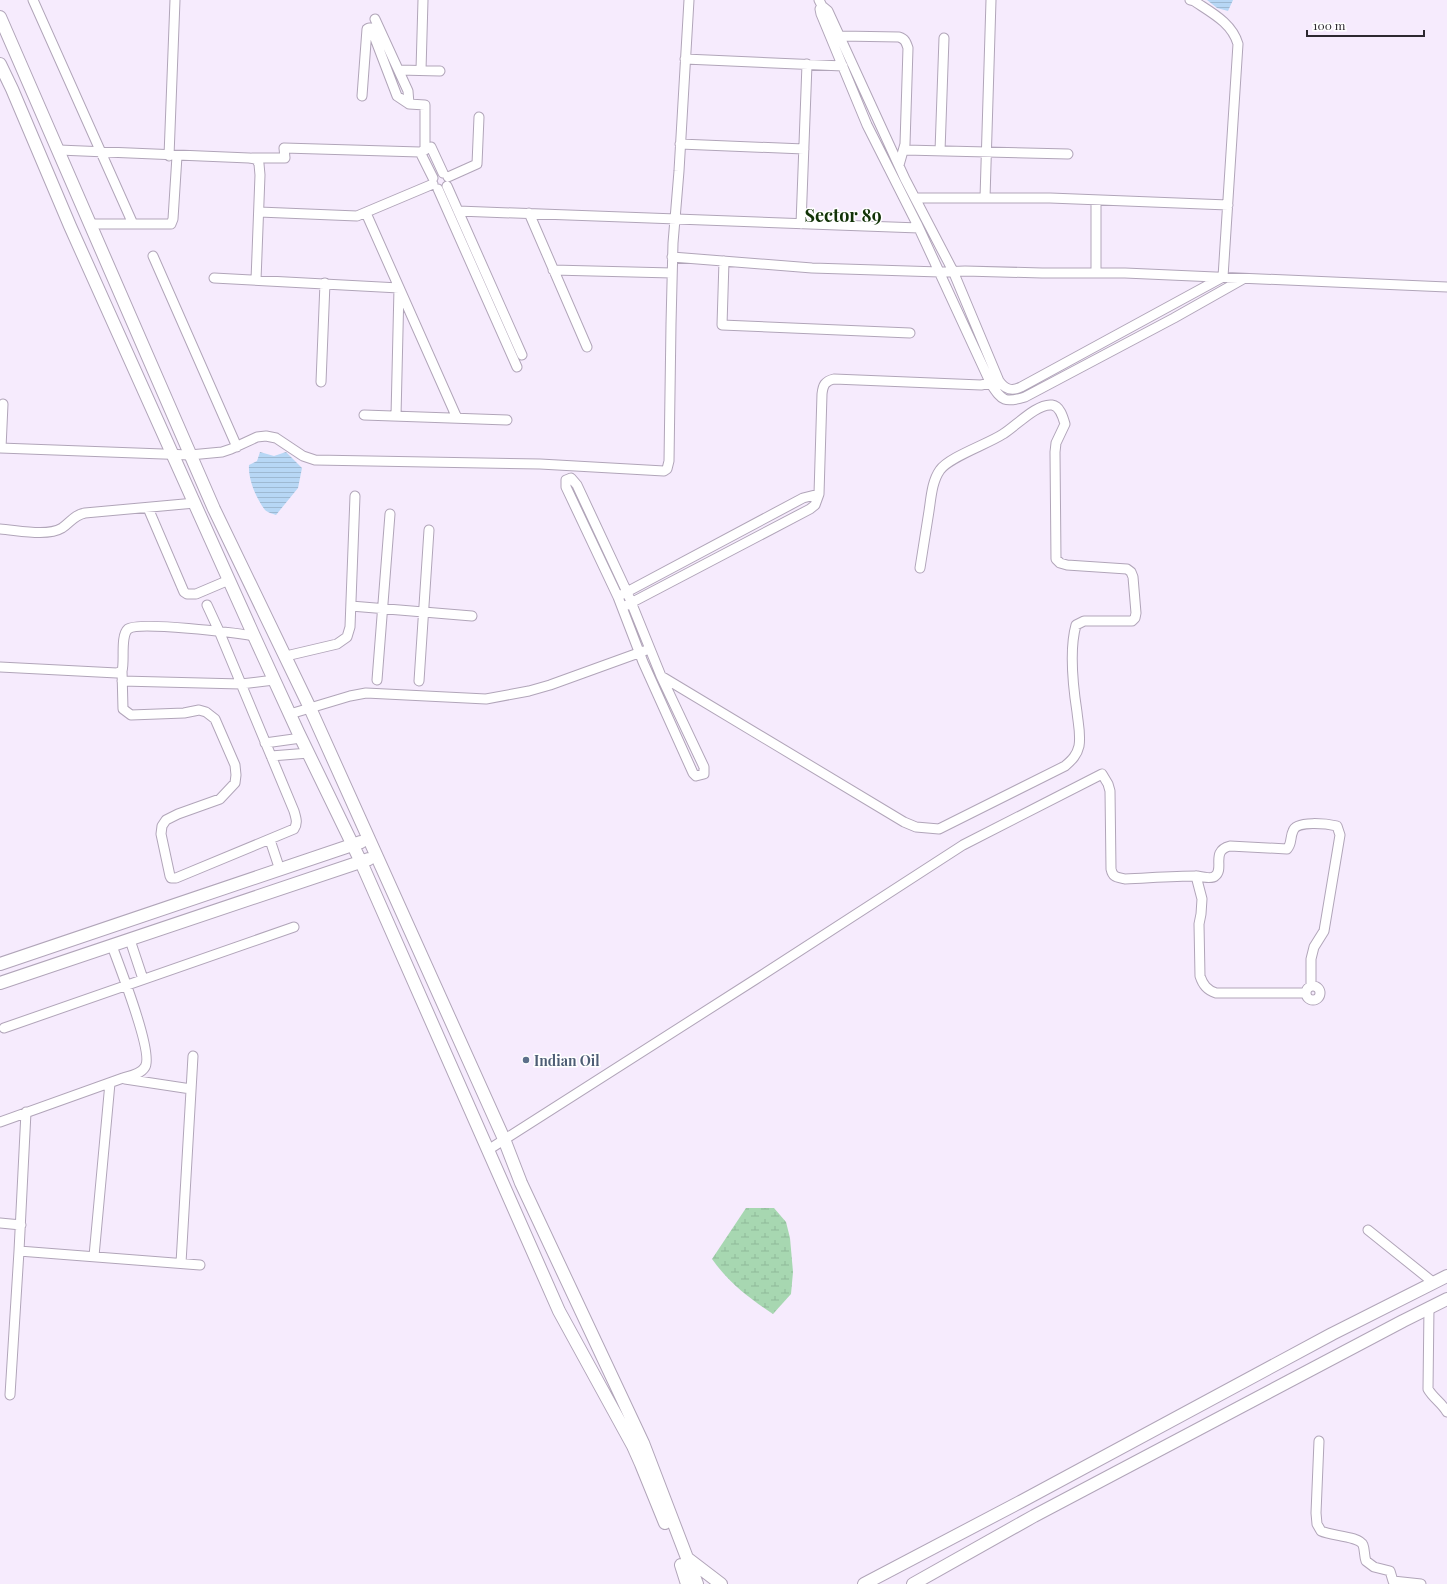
<svg xmlns="http://www.w3.org/2000/svg" width="1447" height="1584" font-family="'Playfair Display',serif">
	<style>
		.wetland { fill: url(#wetland-marsh) }
		.water { fill: url(#water-rules) }
		.lines { fill: none; stroke-linecap: round; stroke-linejoin: round }
		.street-casing { stroke: #b1a5b9; stroke-width: 11 }
		.secondary-casing { stroke: #b1a5b9; stroke-width: 14 }
		.street { stroke: #fff; stroke-width: 9 }
		.secondary { stroke: #fff; stroke-width: 12 }
		.service-dot { fill: #5c6f8a; stroke: #fff; stroke-width: 1.5 }
		.labels { text-anchor: middle; dominant-baseline: central; stroke-width: 3; stroke-linejoin: round; paint-order: stroke }
		.service-label { font-size: 14px; font-weight: bold; fill: #4e5e75; stroke: #fff; text-anchor: start }
		.district-label { font-size: 18px; font-weight: bold; fill: #123307; stroke: #fff }
	</style>
	<defs>
		<pattern id="wetland-marsh" width="20" height="14" patternUnits="userSpaceOnUse"><rect width="20" height="14" fill="#a7d7b1"/><path d="M1 5h8M5 5V1M11 12h8M15 12V8" fill="none" stroke="#90b999"/></pattern>
		<pattern id="water-rules" width="6" height="5" patternUnits="userSpaceOnUse"><rect width="6" height="5" fill="#b7d7f5"/><path d="M0 2.5h6" fill="none" stroke="#9eb9d2"/></pattern>
	</defs>
	<rect width="100%" height="100%" fill="#f6ebfd"/>
	<path class="wetland" d="M746 1208H774L786 1222 790 1238 793 1272 791 1294 773 1314C749 1298 729 1283 712 1259Z"/>
	<path class="water" d="M1207 0H1233L1228 11 1217 8Z
		M260 452 274 456 286 452 302 468 298 488 276 515C273 514 267 512 265 510 256 498 248 479 249 465L257 461Z"/>
	<g class="lines">
		<g class="street-casing">
			<path id="street" d="M33 0 133 224
				M819 0 822 6 828 11 905 179 953 271 999 381C1005 389 1011 392 1021 387L1223 277 1238 44C1232 23 1212 13 1194 1L1190 0
				M822 6 820 9 821 14 867 125 917 224 991 384C1002 401 1005 403 1025 397L1174 318 1243 279
				M375 19 408 91 409 104
				M841 36 899 37C905 39 906 42 908 48L905 144 899 165
				M685 59 843 66
				M399 70 440 71
				M421 70 423 0
				M362 96 367 29 369 28H371L397 96 409 104 425 105V150
				M680 144 804 149
				M59 150 249 158 256 159 259 164 260 175 256 280
				M905 150 1068 154
				M940 151 944 38
				M420 152 433 178
				M169 156 175 0
				M252 158H285L284 148 420 152 431 147 443 173
				M448 177 477 164 479 117
				M447 186 522 355
				M438 189 517 367
				M915 198H1050L1228 205
				M985 198 991 0
				M458 211 919 228
				M259 212 357 216 433 184
				M366 213 457 418
				M529 213 587 347
				M91 224H171L173 219 177 156
				M801 224 807 64
				M153 256 237 447
				M672 257 812 268 940 272 965 271 1042 273H1125L1447 287
				M724 261 722 325 910 333
				M553 270 672 273
				M1096 273V201
				M214 278 399 288 396 416
				M321 382 325 283
				M364 415 507 420
				M0 448 190 455 222 452 231 449 257 437 266 436 276 438 303 456 315 460 540 464 664 471 667 469 669 461 671 324 673 243 679 171 689 0
				M1 448 3 404
				M571 478 577 485 627 592 661 676 704 767V774L696 776 693 773 643 662 618 597 566 487V480Z
				M148 508 184 592 187 594H196L229 580
				M0 529C17 530 47 537 62 528 71 522 74 515 85 513L195 503
				M623 594 803 498 819 494
				M627 605 810 509 815 505 819 494 822 394C823 385 825 381 834 379L981 385 996 382
				M351 606 472 616
				M286 656 337 644 347 637 350 627 355 496
				M0 667 117 673 122 671C125 661 120 636 128 629 139 621 236 633 254 636
				M122 671 123 709 131 715 184 713 199 710 206 712 215 719 235 765 236 775 235 783 220 799 178 814 166 820 162 826 161 834 170 876 171 878H176L294 829C298 823 296 818 294 811L219 631 207 605
				M661 676 904 822 916 827 939 829 1065 766C1072 760 1077 755 1079 746 1081 734 1078 723 1077 712 1073 686 1069 650 1076 625L1084 621H1132L1135 618 1136 613 1133 577 1131 572 1127 569 1067 565 1060 563 1056 559 1055 452 1056 443 1065 424C1063 417 1060 406 1052 405 1037 403 1015 427 1003 434 988 444 949 457 940 470 932 481 931 498 929 511 926 530 923 549 920 568
				M377 680 390 514
				M122 681 241 684 274 680
				M419 681 429 530
				M290 714 350 696 366 693 486 699 529 691 550 685 644 651
				M265 743 301 738
				M271 756 309 753
				M270 840 280 870
				M1196 876 1202 899 1201 914 1199 924 1200 976C1203 985 1207 990 1216 993H1305
				M130 940 143 979
				M1306 993a7 7 0 1 1 14 0a7 7 0 1 1-14 0Z
				M4 1028 294 927
				M125 1079 191 1089
				M0 1122 123 1078C130 1076 141 1074 145 1067 154 1054 119 965 112 946
				M488 1150 756 979 963 845 1102 774 1108 784 1110 791 1111 869C1113 878 1117 877 1125 879 1149 878 1173 876 1197 876 1202 877 1212 879 1215 876 1225 869 1210 851 1230 846L1287 849C1292 844 1290 837 1293 831 1296 820 1328 824 1337 826L1340 835 1324 931 1314 947 1311 959V986
				M0 1223 21 1225
				M1368 1230 1434 1283
				M19 1251 200 1265
				M94 1256 110 1083
				M181 1263 193 1056
				M1429 1307 1428 1389C1433 1398 1442 1403 1447 1412
				M10 1395 19 1251 26 1112
				M1319 1441 1316 1513 1317 1524 1321 1531C1331 1536 1359 1536 1363 1545 1365 1550 1364 1556 1366 1561L1374 1567 1390 1571 1393 1581 1421 1584"/>
		</g>
		<g class="secondary-casing">
			<path id="secondary" d="M0 17 214 509 310 708 504 1139 521 1183 643 1443 697 1584
				M0 64 12 89 70 226 254 636 298 732 361 862 559 1311 633 1446 641 1464 665 1523
				M0 964 361 842
				M0 983 369 859
				M687 1558 721 1584
				M681 1565 687 1584
				M864 1584 1022 1501 1332 1334 1447 1276
				M913 1584 1034 1516 1403 1321 1447 1299"/>
		</g>
		<use href="#street" class="street"/>
		<use href="#secondary" class="secondary"/>
	</g>
	<circle class="service-dot" cx="526" cy="1060" r="4"/>
	<g class="labels">
		<g class="service-label">
			<text x="534" y="1060">Indian Oil</text>
		</g>
		<g class="district-label">
			<text x="843" y="215">Sector 89</text>
		</g>
	</g>
	<path d="M1307 30v6h117v-6" fill="none" stroke="#2d2830" stroke-width="2"/>
	<text x="1313" y="30" font-size="12" fill="#2d2830" stroke="#ffffff" stroke-width="3" paint-order="stroke">100 m</text>
</svg>
